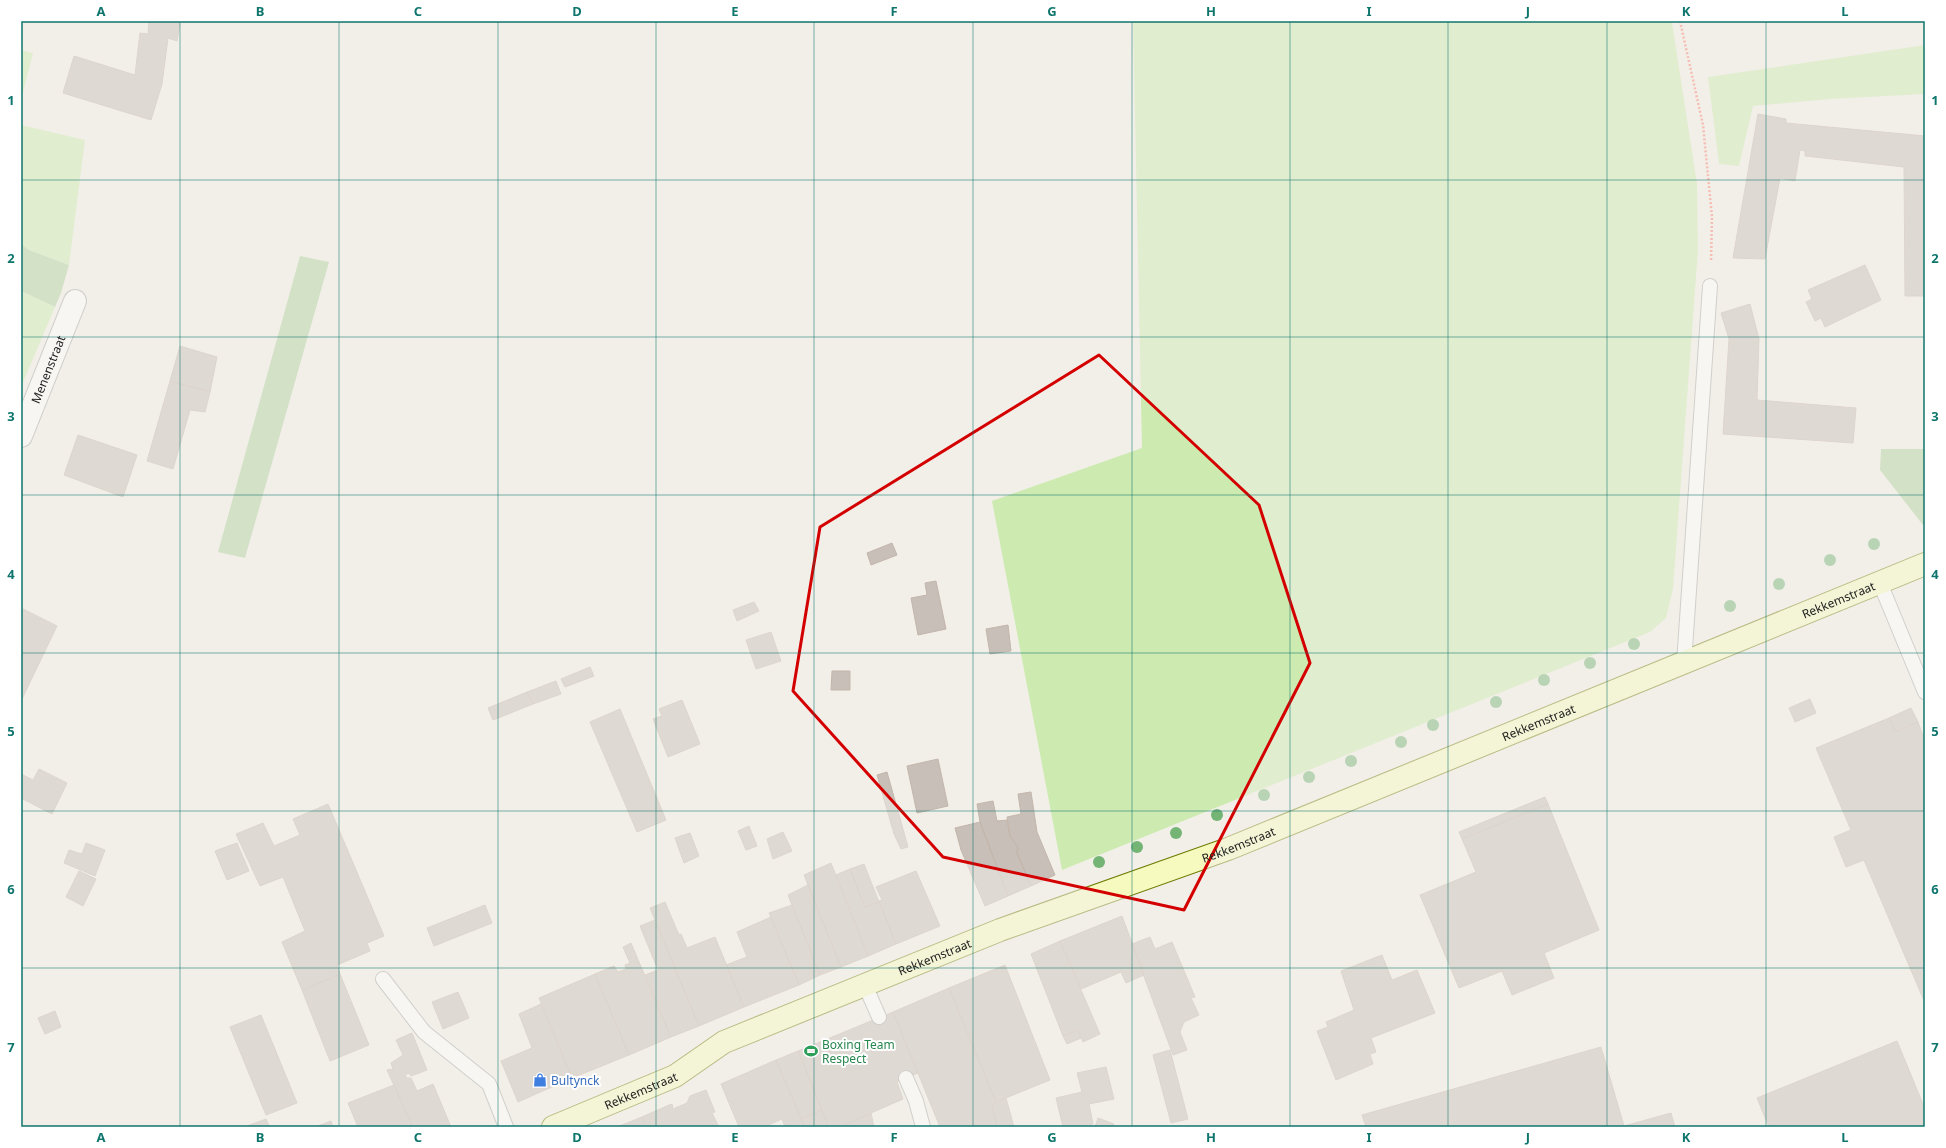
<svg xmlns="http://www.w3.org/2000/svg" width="1946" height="1148" font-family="'Noto Sans',sans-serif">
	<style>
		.grass { fill: #cdebb0 }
		.forest { fill: #add19e }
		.building { fill: #c7bfb8; stroke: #c4b6ab }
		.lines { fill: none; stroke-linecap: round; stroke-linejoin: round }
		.lane-casing { stroke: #a9a9a9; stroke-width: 16 }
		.street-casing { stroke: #a9a9a9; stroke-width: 24 }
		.secondary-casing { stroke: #707d05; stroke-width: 24 }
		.path { stroke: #fa8072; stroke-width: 2.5; stroke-dasharray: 2 2; stroke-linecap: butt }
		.lane { stroke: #fff; stroke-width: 14 }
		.street { stroke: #fff; stroke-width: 22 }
		.secondary { stroke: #f7fabf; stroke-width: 22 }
		.tree { fill: #74b475 }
		.marked { fill: none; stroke: #d40000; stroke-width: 3; stroke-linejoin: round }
		.grid { fill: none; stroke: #0f766e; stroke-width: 1; stroke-opacity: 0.55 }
		.labels { text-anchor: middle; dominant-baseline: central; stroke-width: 4; stroke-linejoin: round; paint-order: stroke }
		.street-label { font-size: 12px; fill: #222; stroke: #fff }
		.leisure-label { font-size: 12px; fill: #27864d; stroke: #fff; text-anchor: start }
		.shop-label { font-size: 12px; fill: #366cbe; stroke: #fff; text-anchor: start }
		.neatline { fill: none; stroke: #0f766e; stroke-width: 1.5 }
		.grid-label { font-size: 13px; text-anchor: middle; font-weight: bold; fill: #0f766e }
	</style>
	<rect width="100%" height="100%" fill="#f2efe9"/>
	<path class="grass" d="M1133 21 1672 22 1697 184 1698 250 1673 589 1666 618 1650 632 1062 870 992 501 1142 448Z
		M1925 45V94L1830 99 1753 106 1739 166 1719 164 1708 77Z
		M21 50 33 53 21 100Z
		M21 125 85 140 69 265 29 250 21 244Z
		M21 291 55 307 21 387Z"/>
	<path class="forest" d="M21 244 29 250 69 265 61 293 55 307 21 291Z
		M300 256 329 262 245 558 218 552Z
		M1881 449H1925V524L1923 525 1880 470Z"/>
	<path class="building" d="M149 21H172L180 24 177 41 168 38 162 84 151 120 63 93 74 56 135 75 140 33 148 34Z
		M1758 114 1786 119V123L1925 136V296H1905L1904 167 1805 156V151L1800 150 1795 181 1780 178 1765 259 1733 258Z
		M1865 265 1881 300 1825 327 1821 318 1815 321 1806 302 1812 299 1808 290Z
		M1750 304 1759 339 1757 400 1856 408 1853 443 1723 434 1729 339 1721 313Z
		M180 346 217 357 210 392 170 381Z
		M170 381 210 392 205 412 190 410 173 469 147 461Z
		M78 435 137 455 123 497 64 475Z
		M892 543 897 555 871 565 867 553Z
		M936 581 946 629 918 635 911 598 927 595 925 583Z
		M754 602 759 611 737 621 733 610Z
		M21 608 57 626 21 701Z
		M1008 625 1011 651 990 654 986 629Z
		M771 632 781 661 756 669 746 640Z
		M590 667 594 676 565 687 561 679Z
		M832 671H850V690H831Z
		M556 681 561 694 533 704 527 692Z
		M527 692 533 704 493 720 488 708Z
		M1810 699 1816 713 1795 722 1789 708Z
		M682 700 700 744 668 757 653 719 662 716 659 709Z
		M1911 708 1918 722 1895 732 1889 718Z
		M620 709 666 820 637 832 590 722Z
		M1889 718 1895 732 1918 722 1925 741V1003L1864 860 1846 867 1834 837 1851 830 1816 748Z
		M938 759 948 806 917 813 907 766Z
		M39 769 67 783 52 814 21 798V774L33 780Z
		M887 772 908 847 901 849 894 834 877 775Z
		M1031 792 1037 832 1055 875 1031 886 1016 850 1019 849 1010 836 1007 817 1021 814 1018 794Z
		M1545 797 1548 804 1462 839 1459 832Z
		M993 801 997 821 1007 820 1010 836 1019 849 1016 850 1031 886 1008 896 980 822 977 804Z
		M328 804 384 936 367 943 370 951 337 965 340 974 302 990 282 942 305 931 283 877 260 886 236 834 263 823 274 846 300 835 293 819Z
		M1548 804 1599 930 1544 953 1554 978 1512 995 1502 971 1459 988 1420 895 1476 872 1462 839Z
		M980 822 1008 896 985 906 961 850 955 828Z
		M749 826 757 846 746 850 738 831Z
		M783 832 792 851 773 859 767 839Z
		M690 833 699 856 684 863 675 838Z
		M86 843 105 850 95 876 64 863 69 850 82 854Z
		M237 843 249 871 227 880 215 851Z
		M831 863 868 956 841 967 804 875Z
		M864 864 879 902 865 907 850 869Z
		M850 869 865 907 879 902 896 944 868 956 836 875Z
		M79 871 96 879 83 906 66 897Z
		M916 871 940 926 896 944 879 901 882 900 876 887Z
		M808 885 841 967 820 975 788 895Z
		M665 902 679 935 681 934 687 948 715 937 744 1007 699 1026 650 908Z
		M485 905 492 923 434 946 427 928Z
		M792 905 820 975 799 985 769 913Z
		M1122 916 1144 975 1126 983 1121 972 1081 989 1060 941Z
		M771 917 799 985 744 1007 726 965 747 957 737 932Z
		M655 920 699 1026 671 1037 645 975 658 970 640 926Z
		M1150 937 1155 949 1172 942 1195 997 1191 998 1199 1015 1184 1022 1180 1032 1187 1050 1173 1055 1132 944Z
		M1060 941 1100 1034 1083 1042 1078 1030 1063 1036 1031 954Z
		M631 943 671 1037 629 1055 595 974 614 966 618 972 626 969 625 965 630 963 623 947Z
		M1382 955 1392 980 1417 970 1435 1013 1371 1038 1376 1052 1370 1054 1373 1064 1336 1080 1317 1031 1328 1027 1326 1022 1354 1010 1341 971Z
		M1005 965 1050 1080 996 1102 949 988Z
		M340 974 369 1045 330 1061 302 990Z
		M595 974 629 1055 572 1078 539 998Z
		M949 988 996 1102 992 1105 997 1127H940L893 1012Z
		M458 992 469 1018 443 1029 432 1002Z
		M541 1004 572 1078 518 1102 501 1061 532 1048 519 1014Z
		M55 1011 61 1027 45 1034 38 1018Z
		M893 1012 918 1073 897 1082 903 1099 839 1127H829L798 1051Z
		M261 1015 297 1103 266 1115 230 1027Z
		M1078 1030 1081 1038 1067 1044 1063 1036Z
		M412 1033 427 1070 411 1076 409 1073 405 1075 407 1078H411L417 1091 433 1084 451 1127H413L387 1070 393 1069 391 1063 403 1055 396 1040Z
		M1897 1041 1925 1109V1127H1769L1757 1098Z
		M1601 1047 1624 1126 1671 1113 1675 1127H1366L1362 1115Z
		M1170 1050 1188 1119 1171 1123 1153 1055Z
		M798 1051 822 1110 801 1119 776 1060Z
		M776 1060 805 1127H785L782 1119 764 1127H739L721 1084Z
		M1106 1067 1114 1099 1089 1104 1093 1124 1079 1127H1063L1056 1098 1082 1092 1077 1073Z
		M394 1085 413 1127H358L348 1103Z
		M706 1090 715 1112 712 1113 719 1127H646L642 1117 669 1105 672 1104 673 1109 687 1103 690 1096Z
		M1006 1098 1014 1127H997L992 1105Z
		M822 1110 829 1127H805L801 1119Z
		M871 1113 874 1127H839Z
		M642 1117 646 1127H617Z
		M1098 1118 1114 1124 1113 1127H1095Z
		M266 1119 270 1127H248L247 1126Z
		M331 1121 333 1127H315Z"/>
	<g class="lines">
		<g class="lane-casing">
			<path id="lane" d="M1880 583 1925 692
				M1684 663 1710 286
				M383 979 424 1032 489 1084 506 1127
				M865 985 879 1017
				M906 1078 916 1101 923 1127"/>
		</g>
		<g class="street-casing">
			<g id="street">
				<path id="s1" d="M21 436 75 301"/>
			</g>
		</g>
		<g class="secondary-casing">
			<g id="secondary">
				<path id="s2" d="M553 1127 675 1076 724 1042 1000 930 1228 849 1925 564"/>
			</g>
		</g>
		<path class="path" d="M1680 21 1703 125 1712 217 1711 262"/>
		<use href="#lane" class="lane"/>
		<use href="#street" class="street"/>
		<use href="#secondary" class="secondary"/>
	</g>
	<g class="tree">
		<circle cx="1874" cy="544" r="6"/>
		<circle cx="1830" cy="560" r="6"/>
		<circle cx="1779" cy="584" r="6"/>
		<circle cx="1730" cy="606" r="6"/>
		<circle cx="1634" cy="644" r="6"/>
		<circle cx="1590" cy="663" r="6"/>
		<circle cx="1544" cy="680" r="6"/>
		<circle cx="1496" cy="702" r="6"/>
		<circle cx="1433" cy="725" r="6"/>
		<circle cx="1401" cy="742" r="6"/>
		<circle cx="1351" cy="761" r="6"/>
		<circle cx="1309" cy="777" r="6"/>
		<circle cx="1264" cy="795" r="6"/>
		<circle cx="1217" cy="815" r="6"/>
		<circle cx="1176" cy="833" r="6"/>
		<circle cx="1137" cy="847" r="6"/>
		<circle cx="1099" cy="862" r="6"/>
	</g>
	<path d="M0 0H1946V1148H0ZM1099 355 1259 505 1310 663 1184 910 943 857 793 691 820 527Z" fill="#f2efe9" fill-opacity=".55" fill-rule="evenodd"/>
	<path class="marked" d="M1099 355 1259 505 1310 663 1184 910 943 857 793 691 820 527Z"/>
	<path class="grid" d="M180 21V1127M339 21V1127M498 21V1127M656 21V1127M814 21V1127M973 21V1127M1132 21V1127M1290 21V1127M1448 21V1127M1607 21V1127M1766 21V1127M21 180H1925M21 337H1925M21 495H1925M21 653H1925M21 811H1925M21 968H1925"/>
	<defs>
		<g id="stadium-bare" transform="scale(1.08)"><path d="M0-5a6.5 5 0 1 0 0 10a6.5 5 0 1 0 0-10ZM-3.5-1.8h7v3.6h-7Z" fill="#2e9e5b" stroke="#fff" stroke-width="2.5" paint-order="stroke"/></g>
		<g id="shop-bare" transform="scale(1.08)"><path d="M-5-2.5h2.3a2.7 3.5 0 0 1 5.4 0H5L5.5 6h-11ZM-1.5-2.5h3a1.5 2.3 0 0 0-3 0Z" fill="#3f7fe0" stroke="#fff" stroke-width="2.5" paint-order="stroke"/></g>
	</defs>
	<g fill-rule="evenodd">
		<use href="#stadium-bare" x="811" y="1051"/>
		<use href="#shop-bare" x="540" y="1080"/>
	</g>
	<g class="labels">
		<g class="street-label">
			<text stroke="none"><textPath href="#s1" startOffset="72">Menenstraat</textPath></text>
			<text stroke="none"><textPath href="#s2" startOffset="1391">Rekkemstraat</textPath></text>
			<text stroke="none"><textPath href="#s2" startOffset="1067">Rekkemstraat</textPath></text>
			<text stroke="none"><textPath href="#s2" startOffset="743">Rekkemstraat</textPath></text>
			<text stroke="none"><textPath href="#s2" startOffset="419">Rekkemstraat</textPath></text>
			<text stroke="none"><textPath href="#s2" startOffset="95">Rekkemstraat</textPath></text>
		</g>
		<g class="leisure-label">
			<text x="822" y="1044">Boxing Team<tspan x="822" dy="14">Respect</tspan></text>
		</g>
		<g class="shop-label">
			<text x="551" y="1080">Bultynck</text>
		</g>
	</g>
	<rect width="1946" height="1148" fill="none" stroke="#ffffff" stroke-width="44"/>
	<rect x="22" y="22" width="1902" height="1104" class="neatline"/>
	<g class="grid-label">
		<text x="101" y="16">A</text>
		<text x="260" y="16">B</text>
		<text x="418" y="16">C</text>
		<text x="577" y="16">D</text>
		<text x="735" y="16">E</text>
		<text x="894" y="16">F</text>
		<text x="1052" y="16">G</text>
		<text x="1211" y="16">H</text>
		<text x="1369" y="16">I</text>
		<text x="1528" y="16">J</text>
		<text x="1686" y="16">K</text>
		<text x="1845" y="16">L</text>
		<text x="11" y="105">1</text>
		<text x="1935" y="105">1</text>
		<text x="11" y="263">2</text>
		<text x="1935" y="263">2</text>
		<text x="11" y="421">3</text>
		<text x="1935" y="421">3</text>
		<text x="11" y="579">4</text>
		<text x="1935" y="579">4</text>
		<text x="11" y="736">5</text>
		<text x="1935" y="736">5</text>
		<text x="11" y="894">6</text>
		<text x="1935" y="894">6</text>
		<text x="11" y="1052">7</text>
		<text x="1935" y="1052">7</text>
		<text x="101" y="1142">A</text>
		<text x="260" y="1142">B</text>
		<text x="418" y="1142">C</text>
		<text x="577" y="1142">D</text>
		<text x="735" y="1142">E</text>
		<text x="894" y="1142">F</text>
		<text x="1052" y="1142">G</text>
		<text x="1211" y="1142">H</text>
		<text x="1369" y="1142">I</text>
		<text x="1528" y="1142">J</text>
		<text x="1686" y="1142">K</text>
		<text x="1845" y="1142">L</text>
	</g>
</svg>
